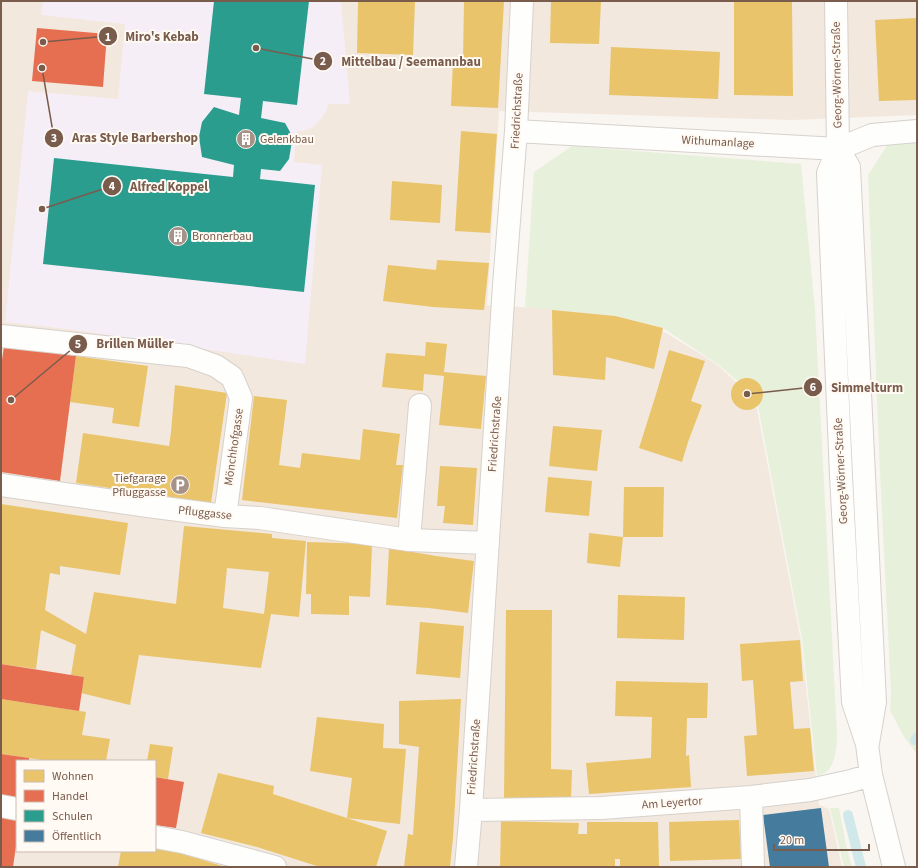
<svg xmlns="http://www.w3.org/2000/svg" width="918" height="868" font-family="'Source Sans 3',sans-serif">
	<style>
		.residential { fill: #f2e8de; fill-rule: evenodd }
		.education { fill: #f6eef6 }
		.green { fill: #e7f0db }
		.homes { fill: #e9c46a; fill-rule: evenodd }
		.shops { fill: #e76f51 }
		.schools { fill: #2a9d8f }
		.public { fill: #457b9d }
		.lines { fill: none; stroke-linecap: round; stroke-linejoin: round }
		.stream { stroke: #d0e8ea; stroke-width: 10 }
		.minor-casing { stroke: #d7d1cb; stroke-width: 24 }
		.minor { stroke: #fefefd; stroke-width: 22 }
		.labels { text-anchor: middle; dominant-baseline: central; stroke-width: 4; stroke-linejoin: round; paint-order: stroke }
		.street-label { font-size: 12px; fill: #7a5c4d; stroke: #fffaf3 }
		.poi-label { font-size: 12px; fill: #7a5c4d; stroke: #fffaf3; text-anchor: start }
		.leader { fill: none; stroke: #7a5c4d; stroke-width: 1.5 }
		.callout-dot { fill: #7a5c4d; stroke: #fffaf3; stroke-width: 1.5 }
		.mark-label { font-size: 12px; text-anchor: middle; font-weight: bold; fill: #fff }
		.callout-label { font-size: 13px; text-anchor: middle; font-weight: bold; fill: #7a5c4d; stroke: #fffaf3; stroke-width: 4; stroke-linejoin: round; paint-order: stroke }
	</style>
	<rect width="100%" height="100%" fill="#f9f5f0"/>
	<path class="residential" d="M1 1H917V115L791 120 499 111 487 305 614 313 663 331 715 363 735 381 757 409 801 641 819 805 829 809 842 867H1ZM17 761H155V851H17Z"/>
	<path class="education" d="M43 1H341L350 104H328L326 112 320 120 312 128 303 131 296 132 294 162 322 165 305 364 67 329 5 322 28 91 118 99 125 24 41 15Z"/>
	<path class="green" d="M917 141V754L904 737 890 710 891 692 880 472 868 175 888 144Z
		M572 146 801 164 815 310 837 734C837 745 836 764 826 772 824 773 820 775 817 776L802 639 758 406C771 390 756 371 738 381L716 363 663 328 615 316 525 307 534 172Z
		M830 808H839L846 845 852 867H844Z"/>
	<path class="homes" d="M358 1H415L413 55 357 53Z
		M464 1H504L498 108 451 106 453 61H463Z
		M551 1H601L599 44 550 43Z
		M734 1H792L793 96 734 95Z
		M917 18V100L879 101 875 20Z
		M611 47 720 52 718 99 609 95Z
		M461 131 497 134 490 233 455 231Z
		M392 181 442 185 440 223 390 220Z
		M437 260 489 263 484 310 433 307 383 301 388 265 436 270Z
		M552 310 615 316 663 328 654 369 606 357 605 380 553 375Z
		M426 342 447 344 444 372 486 376 481 429 439 425 444 376 424 374 423 391 382 387 386 353 425 356Z
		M669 350 705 361 691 401 702 405 688 442 682 462 639 448 657 391Z
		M76 356 148 366 139 427 112 423 114 408 70 402Z
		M731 394a16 16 0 1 1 32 0a16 16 0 1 1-32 0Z
		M175 385 227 393 211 503 76 483 83 433 169 446 171 432Z
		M254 396 287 400 279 465 300 468 302 453 360 460 363 429 400 434 396 465H403L397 518 242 500Z
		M553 426 602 430 597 471 549 466Z
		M440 466 477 468 473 525 443 523 445 506H437Z
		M548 477 592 481 589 516 545 512Z
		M624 487H664L663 537H623Z
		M1 504 128 523 120 575 60 566V575L50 573 45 610 86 634 94 592 176 604 184 526 272 534V538L306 541 299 617 271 614 261 668 139 655 130 705 81 693 84 677 71 675 76 645 41 630 36 669 1 664ZM227 568 269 572 264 614 223 608Z
		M589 533 623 537 620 567 587 563Z
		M307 542 372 544 370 597 349 596V615L311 614V594H306Z
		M389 548 436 556 474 561 468 613 429 608 386 605Z
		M618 595 685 597 684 640 617 638Z
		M506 610H552L551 769 572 770 571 800 504 799Z
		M420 622 464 626 460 678 416 674Z
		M800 640 803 681 790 682 794 729 810 728 814 771 747 776 744 736 757 735 753 680 742 681 740 644Z
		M616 681 708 683 707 718H687L686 756 689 755 691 787 589 794 586 763 651 758 652 717 615 716Z
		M1 699 86 712 82 735 110 739 106 761H49L1 754Z
		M461 699 453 838 450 867H404L408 834 413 835 419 747 399 744V701Z
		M317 717 384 724 383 748 406 749 400 824 347 818 352 778 310 771Z
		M150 744 173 747 168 779 155 777V761H147Z
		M218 773 274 786 273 794 387 831 376 867H320L257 847 201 833Z
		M739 820 741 859 670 861 669 822Z
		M501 821 579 823 578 834H587V822H658L659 867H620V859H615V867H500Z
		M155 847 174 851 225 867H118L121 851H155Z"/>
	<path class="shops" d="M37 28 107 34 103 87 32 81Z
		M4 346 76 356 60 481 1 472V367Z
		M1 664 84 677 79 711 1 699Z
		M1 754 29 758V761H17V802L1 799Z
		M155 777 184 782 176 828 155 825Z
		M1 814 17 817V839L13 867H1Z"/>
	<path class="schools" d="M214 1H309L297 105 263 101 261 118 285 123 290 132 292 141 289 159 280 171 261 169 260 179 315 185 304 292 43 264 54 158 233 177 234 165 202 157 199 137 202 122 214 107 239 115 241 98 204 94Z"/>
	<path class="public" d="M821 808 829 867H770L763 815Z"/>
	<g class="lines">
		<path class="stream" d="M915 740 917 737
			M848 815 861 867"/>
		<g class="minor-casing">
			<path id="minor" d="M836 1 838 149 828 173 841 475 853 702 867 744 871 775 894 867
				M516 131 838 149 872 135 917 131
				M838 149 849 167 875 702 868 743
				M1 336 188 356 216 366 232 377 241 398 225 516
				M1 485 148 506 225 516 260 518 409 540 488 543
				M409 540 420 405
				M751 797 753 867
				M1 806 17 809
				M471 810 601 808 751 797 810 790 851 781 871 775
				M155 837 182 842 275 867
				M466 867 471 810 504 285 516 131 522 1"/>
		</g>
		<use href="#minor" class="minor"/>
	</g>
	<defs>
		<g id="building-disc" transform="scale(1)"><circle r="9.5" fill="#a69286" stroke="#fffaf3"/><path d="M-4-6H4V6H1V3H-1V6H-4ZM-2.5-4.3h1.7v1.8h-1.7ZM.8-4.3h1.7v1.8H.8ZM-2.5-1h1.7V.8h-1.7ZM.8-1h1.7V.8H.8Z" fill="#fff"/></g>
		<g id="parking-disc" transform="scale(1)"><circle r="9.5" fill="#a69286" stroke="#fffaf3"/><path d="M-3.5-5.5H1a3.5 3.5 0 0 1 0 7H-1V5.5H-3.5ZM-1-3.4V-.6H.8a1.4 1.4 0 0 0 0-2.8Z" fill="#fff"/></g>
	</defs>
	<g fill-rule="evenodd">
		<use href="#building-disc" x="246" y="139"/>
		<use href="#building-disc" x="178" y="236"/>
		<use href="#parking-disc" x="180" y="485"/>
	</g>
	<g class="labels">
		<g class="street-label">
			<text transform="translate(837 75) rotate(-91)">Georg-Wörner-Straße</text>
			<text transform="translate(517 111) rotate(-87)">Friedrichstraße</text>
			<text transform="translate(718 142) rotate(3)">Withumanlage</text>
			<text transform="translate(495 434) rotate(-86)">Friedrichstraße</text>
			<text transform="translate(234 447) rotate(-82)">Mönchhofgasse</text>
			<text transform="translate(841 471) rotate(-93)">Georg-Wörner-Straße</text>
			<text transform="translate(205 513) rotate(6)">Pfluggasse</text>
			<text transform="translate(474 757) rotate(-86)">Friedrichstraße</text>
			<text transform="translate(672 803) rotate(-4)">Am Leyertor</text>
		</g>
		<g class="poi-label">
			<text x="260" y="139">Gelenkbau</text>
			<text x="192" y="236">Bronnerbau</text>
			<text x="166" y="478" text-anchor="end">Tiefgarage<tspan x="166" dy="14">Pfluggasse</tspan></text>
		</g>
	</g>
	<path class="leader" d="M43 42L108 36M256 48L323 61M42 68L54 138M42 209L112 186M11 400L78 344M747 394L813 387"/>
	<g class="callout-dot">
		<circle cx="43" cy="42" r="4"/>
		<circle cx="256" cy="48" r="4"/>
		<circle cx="42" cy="68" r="4"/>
		<circle cx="42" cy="209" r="4"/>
		<circle cx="11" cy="400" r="4"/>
		<circle cx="747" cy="394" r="4"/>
		<circle cx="108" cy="36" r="10"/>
		<circle cx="323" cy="61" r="10"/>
		<circle cx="54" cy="138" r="10"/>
		<circle cx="112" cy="186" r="10"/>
		<circle cx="78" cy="344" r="10"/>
		<circle cx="813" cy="387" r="10"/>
	</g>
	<g class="mark-label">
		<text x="108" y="41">1</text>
		<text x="323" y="65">2</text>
		<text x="54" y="142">3</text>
		<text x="112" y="190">4</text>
		<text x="78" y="348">5</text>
		<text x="813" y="391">6</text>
	</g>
	<g class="callout-label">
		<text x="162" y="41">Miro's Kebab</text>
		<text x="411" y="66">Mittelbau / Seemannbau</text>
		<text x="135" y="142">Aras Style Barbershop</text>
		<text x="169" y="191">Alfred Koppel</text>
		<text x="135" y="348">Brillen Müller</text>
		<text x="867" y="392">Simmelturm</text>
	</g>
	<rect width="918" height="868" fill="none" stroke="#7a5c4d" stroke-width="4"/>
	<rect x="16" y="760" width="140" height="92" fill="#fffaf3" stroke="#cabbb1"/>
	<rect x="24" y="770" width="20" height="12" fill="#e9c46a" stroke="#cabbb1"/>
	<text x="52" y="780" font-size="12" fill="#7a5c4d">Wohnen</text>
	<rect x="24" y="790" width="20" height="12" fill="#e76f51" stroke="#cabbb1"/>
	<text x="52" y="800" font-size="12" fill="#7a5c4d">Handel</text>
	<rect x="24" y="810" width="20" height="12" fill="#2a9d8f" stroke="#cabbb1"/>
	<text x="52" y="820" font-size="12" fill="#7a5c4d">Schulen</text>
	<rect x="24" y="830" width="20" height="12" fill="#457b9d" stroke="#cabbb1"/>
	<text x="52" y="840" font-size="12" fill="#7a5c4d">Öffentlich</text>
	<path d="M774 844v6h95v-6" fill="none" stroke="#7a5c4d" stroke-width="2"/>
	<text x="780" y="844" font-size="12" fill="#7a5c4d" stroke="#fffaf3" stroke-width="3" paint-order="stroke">20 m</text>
</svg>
